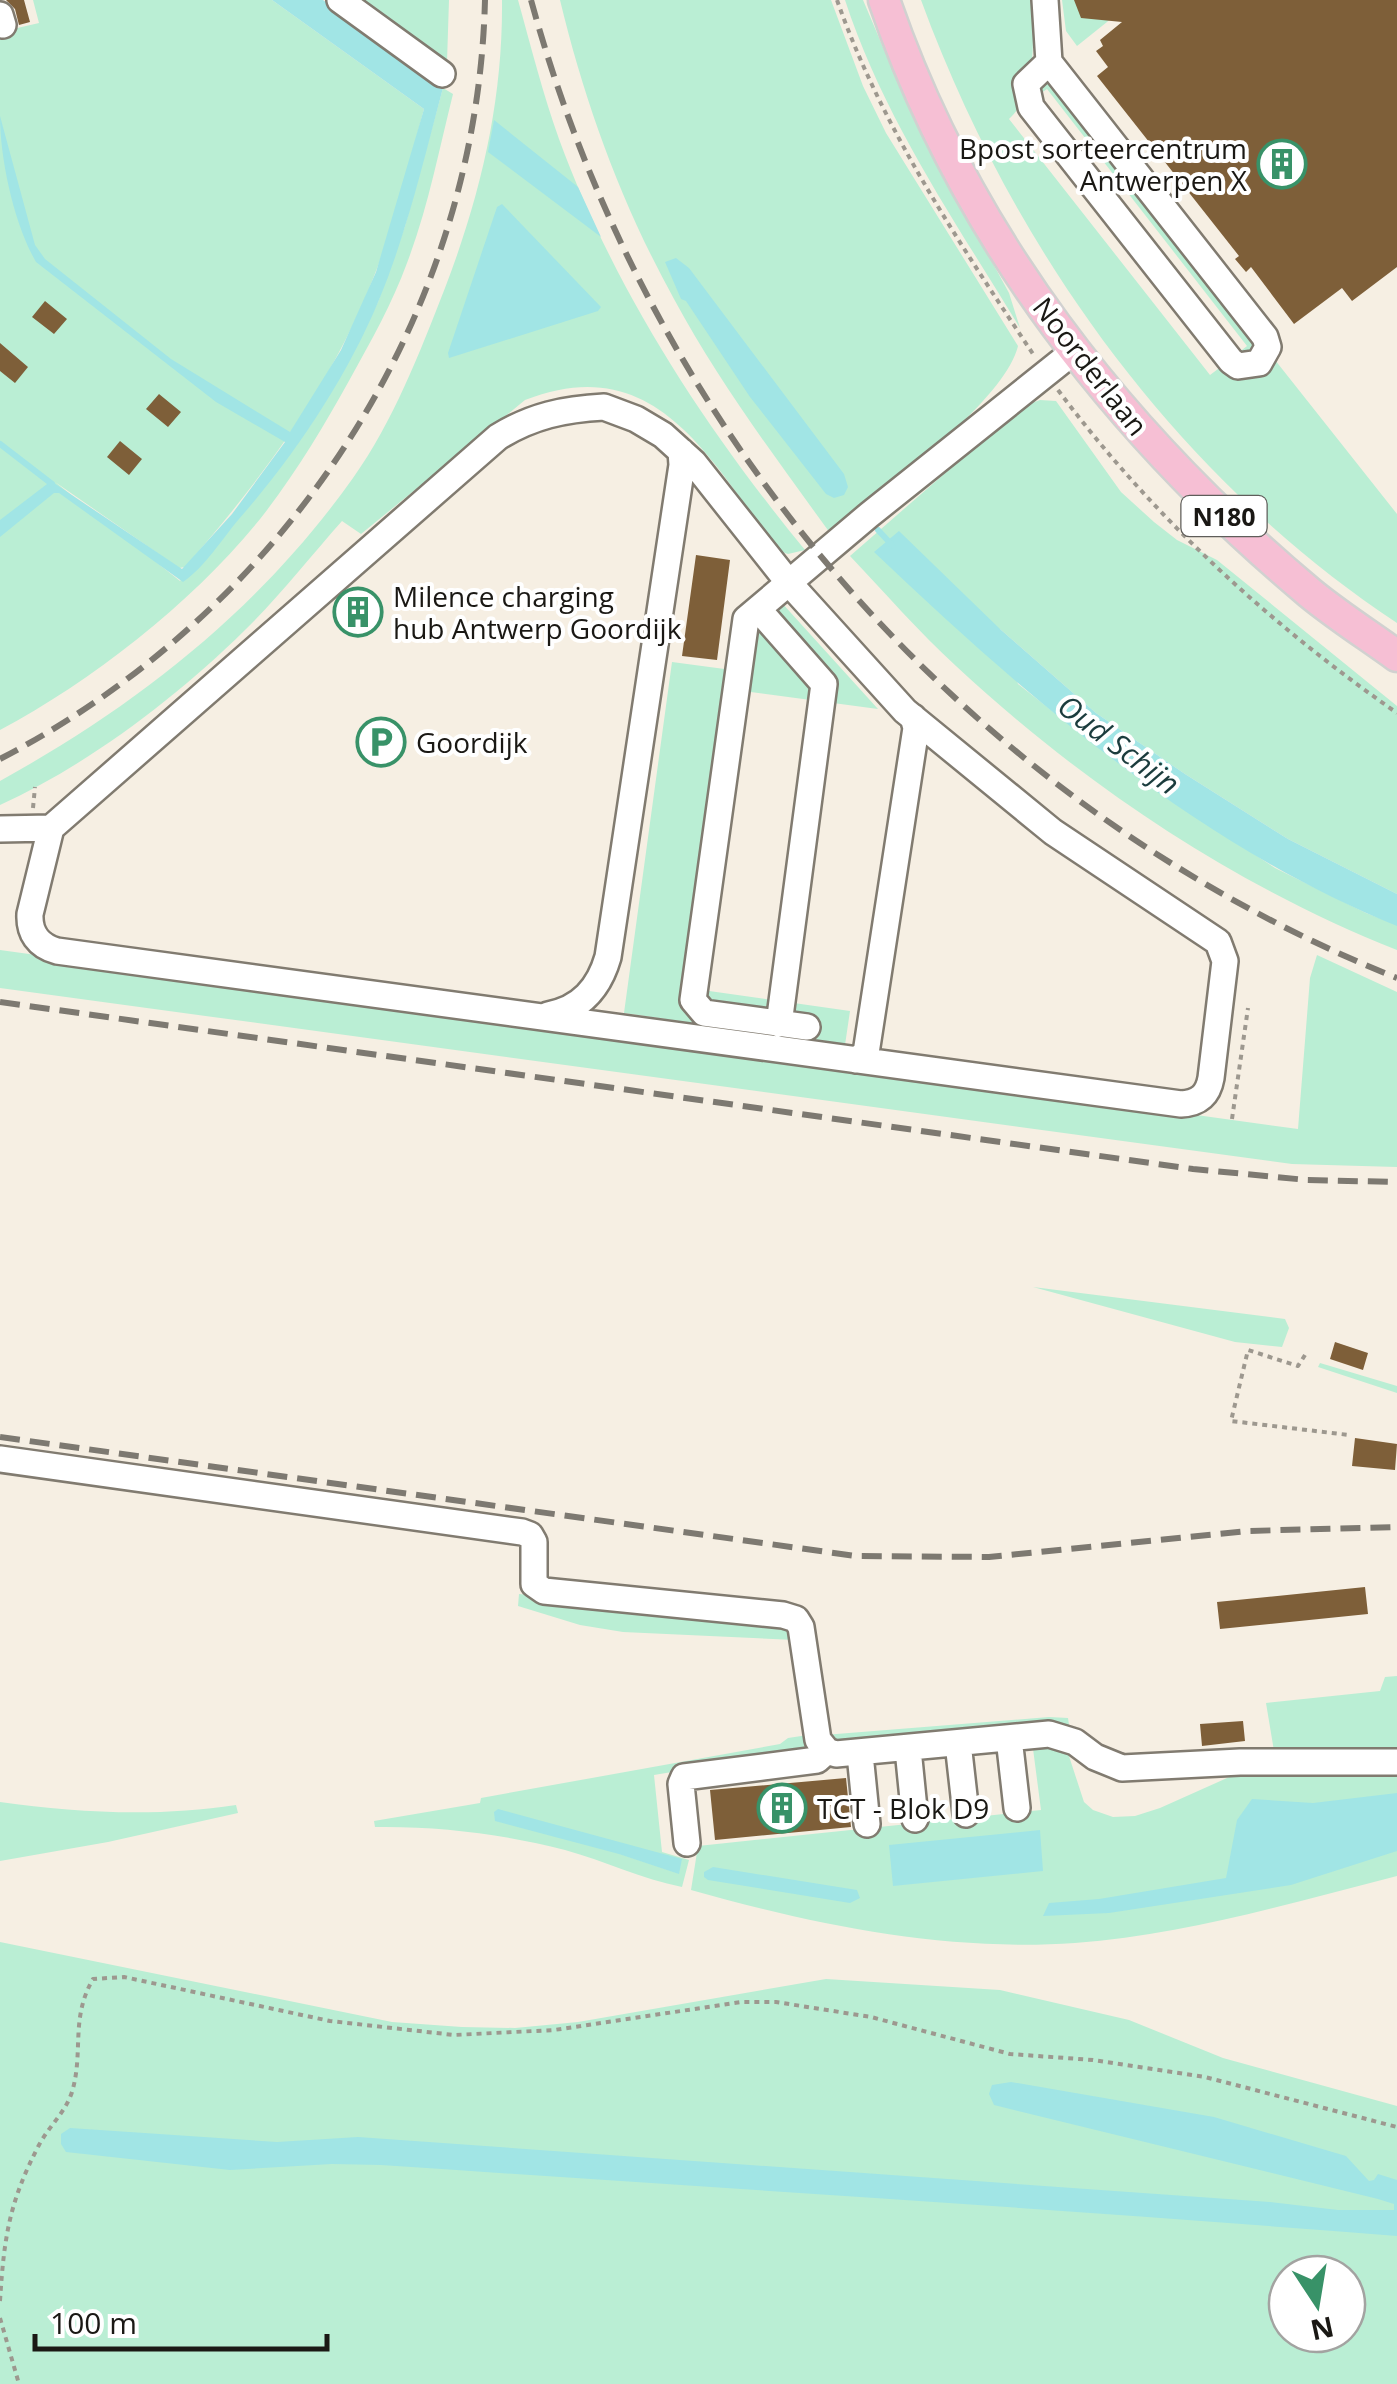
<svg xmlns="http://www.w3.org/2000/svg" width="1397" height="2384" font-family="'Open Sans',sans-serif">
	<style>
		.green { fill: #baeed4; fill-rule: evenodd }
		.water { fill: #a1e5e5 }
		.lines { fill: none; stroke-linecap: round; stroke-linejoin: round }
		.stream { stroke: #a1e5e5; stroke-width: 6 }
		.building { fill: #7e5f39 }
		.minor-casing { stroke: #817b70; stroke-width: 30 }
		.major-casing { stroke: #d1d1d0; stroke-width: 35 }
		.path { stroke: #9d988f; stroke-width: 4; stroke-dasharray: 5 5; stroke-linecap: butt }
		.minor { stroke: #fff; stroke-width: 25 }
		.major { stroke: #f6bfd4; stroke-width: 30 }
		.rail { stroke: #7d7971; stroke-width: 6; stroke-dasharray: 20 10; stroke-linecap: butt }
		.labels { text-anchor: middle; dominant-baseline: central; stroke-width: 8; stroke-linejoin: round; paint-order: stroke }
		.shield { fill: #fff; stroke: #5f5d5a; stroke-width: 2.5 }
		.shield-label { font-size: 25px; font-weight: bold; fill: #1a1814 }
		.poi-label { font-size: 28px; fill: #1a1814; stroke: #fff; text-anchor: start }
		.street-label { font-size: 28px; fill: #1a1814; stroke: #fff }
		.water-label { font-size: 30px; font-style: italic; fill: #1b3c3d; stroke: #fff }
	</style>
	<rect width="100%" height="100%" fill="#f6efe3"/>
	<path class="green" d="M33 0H272L424 109C409 163 396 219 376 271 334 382 263 478 185 567L179 568 55 482 180 581 310 426 336 383 378 302 405 226 443 88 453 94C439 150 428 208 407 263 392 304 371 341 350 379 324 426 297 471 264 514 198 598 94 680 0 730V32L39 23Z
		M362 0H449L447 62Z
		M502 0H518C531 47 543 94 559 139 614 289 704 427 805 550L788 554 779 551C711 462 657 348 525 400L361 534 342 521C310 557 279 597 244 631 176 698 88 765 0 805V781C139 704 260 609 353 478 393 422 420 352 445 288 481 194 503 101 502 0Z
		M560 0H831L863 86 886 133 1018 346C1004 403 878 493 830 533 775 457 718 381 674 299 622 205 585 104 560 0Z
		M845 0H863L911 113 1009 293 1020 328C955 221 884 119 845 0Z
		M921 0H1032C1033 37 1038 92 1009 119L1210 375 1222 366 1275 360 1397 514V623C1175 476 1012 248 921 0Z
		M1062 0H1115L1122 10 1077 46 1066 31Z
		M1048 80 1254 341 1252 354H1237L1247 346 1047 89 1037 96V84Z
		M1040 400 1056 401 1121 492 1154 522 1177 540 1217 560 1397 706V894L1288 839 1185 774 1096 713 1000 629 1018 684 1128 771 1275 868 1366 913 1397 925V950C1234 885 1085 786 956 666 919 632 885 593 850 556L1021 407Z
		M781 602 878 709 728 689 688 988 850 1011 845 1045 624 1013 672 662 747 672 755 624Z
		M0 950 1298 1129 1310 978 1317 955 1397 992V1167L1292 1164 0 988Z
		M1033 1287 1285 1319 1289 1328 1282 1347 1235 1342Z
		M1320 1363 1397 1386V1393L1318 1367Z
		M519 1594 776 1622 786 1627 795 1640 623 1632 580 1625 518 1606Z
		M1397 1676V1753L1274 1751 1266 1703 1380 1691 1385 1677Z
		M1049 1717 1068 1718 1069 1725H1036L840 1744 824 1735Z
		M808 1735 814 1748 654 1775 662 1852 689 1860 682 1887C642 1879 605 1861 565 1850 503 1834 439 1826 375 1827L374 1821 480 1803 481 1798 780 1744 788 1738Z
		M1032 1741 1067 1750 1084 1802 1093 1810 1113 1817 1135 1816 1160 1808 1236 1774 1397 1770V1876C1291 1903 1185 1935 1075 1943 945 1952 815 1925 691 1890L698 1846 1041 1810Z
		M0 1802C78 1813 158 1817 236 1805L238 1813 108 1842 0 1861Z
		M0 1942 392 2022 462 2027 515 2028 578 2022 826 1979 1000 1990 1129 2020 1223 2058 1397 2106V2384H0ZM1287 2274H1347V2334H1287Z"/>
	<path class="water" d="M272 0H323L443 88C424 159 407 232 379 300 346 379 295 455 239 519 222 539 205 567 183 582L59 493H54L0 537V520L51 481 182 569 232 514 285 442 216 402 36 262C14 224 0 159 0 116L35 245 45 259 171 359 290 432 341 350 376 272 424 109Z
		M494 120 578 187 601 237 488 152Z
		M502 204 601 307 598 311 449 358 448 353 497 207Z
		M676 258 689 268 844 474 848 487 844 495 834 498 826 494 750 397 686 301 681 299 665 262Z
		M899 531 1000 629 1096 713 1185 774 1288 839 1397 894V926C1199 846 1027 698 874 552Z
		M1397 1793V1851L1291 1885 1109 1913 1043 1916 1049 1903 1099 1899 1226 1878 1237 1820 1252 1799 1313 1803Z
		M498 1809 682 1859 679 1874 619 1854 495 1821 494 1812Z
		M1040 1830 1043 1871 893 1886 889 1845Z
		M713 1867 857 1890 860 1898 850 1903 708 1880 704 1877V1872Z
		M1011 2082 1214 2117 1346 2156 1369 2181 1374 2180 1378 2174 1397 2180V2236C1059 2209 720 2188 381 2165L332 2164 230 2170 66 2152 61 2144V2134L70 2128 277 2142 358 2137 1270 2202 1338 2210H1394V2204L1378 2199 994 2105 989 2094 992 2085Z"/>
	<g class="lines">
		<path class="stream" d="M0 444 52 484
			M878 530 892 545"/>
	</g>
	<path class="building" d="M6 0H24L30 22 19 25 15 9Z
		M1074 0H1397V267L1352 301 1342 288 1294 324 1251 267 1246 272 1235 259 1239 256 1097 76 1108 67 1096 51 1103 46 1100 40 1122 22 1081 18Z
		M45 301 67 319 54 334 32 317Z
		M0 343 28 367 15 383 0 371Z
		M159 394 181 412 168 427 146 409Z
		M120 441 142 459 129 475 107 457Z
		M696 555 730 560 717 660 682 656Z
		M1335 1342 1368 1353 1363 1370 1330 1359Z
		M1355 1438 1397 1444 1395 1470 1352 1466Z
		M1365 1587 1368 1614 1220 1629 1217 1602Z
		M1243 1721 1245 1741 1202 1746 1200 1724Z
		M846 1778 851 1827 715 1840 710 1790Z"/>
	<g class="lines">
		<g class="minor-casing">
			<path id="minor" d="M340 0 442 74
				M1045 0 1049 62 1265 337 1268 347 1259 363 1238 366 1231 361 1031 107 1026 84 1049 62
				M0 15 3 25
				M604 407 636 419 663 435 694 463 789 583 905 711 1053 832 1218 942 1225 961 1211 1078C1208 1095 1199 1103 1181 1104L57 951C38 946 29 933 30 914L51 828 498 437C532 416 564 409 604 407Z
				M758 609 824 684 779 1024
				M0 829 51 828
				M548 1015C581 1009 599 988 608 957L682 465 681 451
				M807 1027 704 1013 693 1000 746 619 869 515 1073 352
				M856 1060 866 1053 916 728 913 717
				M0 1459 522 1532 530 1535 534 1542V1584L544 1591 783 1615 796 1619 801 1627 818 1740 827 1751 836 1754 1049 1734 1075 1742 1095 1757 1122 1768 1240 1762H1397
				M1009 1738 1017 1808
				M958 1743 966 1814
				M908 1749 915 1819
				M860 1754 867 1824
				M687 1843 681 1784 684 1777 817 1760 827 1751"/>
		</g>
		<g class="major-casing">
			<path id="major" d="M884 0C965 237 1120 434 1310 593 1338 616 1368 635 1397 656"/>
		</g>
		<path class="path" d="M837 0C882 128 958 241 1033 354
			M1058 390C1152 516 1268 623 1397 713
			M33 808 35 787
			M1232 1119 1248 1008
			M1305 1355 1298 1366 1248 1350 1231 1421 1349 1435
			M0 2301C4 2238 9 2202 39 2145 49 2126 65 2113 72 2092 84 2052 70 2019 93 1979L124 1977 330 2021 454 2035 554 2030 741 2002H776L871 2017 1010 2054 1093 2060 1205 2077 1397 2127
			M0 2318 19 2384"/>
		<use href="#minor" class="minor"/>
		<use href="#major" class="major"/>
		<path class="rail" d="M531 0C651 439 972 808 1397 978
			M0 759C283 612 477 322 485 0
			M0 1002 1193 1169 1307 1180 1397 1182
			M0 1437 856 1556 989 1557 1247 1531 1397 1527"/>
	</g>
	<defs>
		<g id="building-ring" transform="scale(2.5)"><circle r="9.5" fill="#fff" stroke="#389268" stroke-width="1.5"/><path d="M-4-6H4V6H1V3H-1V6H-4ZM-2.5-4.3h1.7v1.8h-1.7ZM.8-4.3h1.7v1.8H.8ZM-2.5-1h1.7V.8h-1.7ZM.8-1h1.7V.8H.8Z" fill="#389268"/></g>
		<g id="parking-ring" transform="scale(2.5)"><circle r="9.5" fill="#fff" stroke="#389268" stroke-width="1.5"/><path d="M-3.5-5.5H1a3.5 3.5 0 0 1 0 7H-1V5.5H-3.5ZM-1-3.4V-.6H.8a1.4 1.4 0 0 0 0-2.8Z" fill="#389268"/></g>
	</defs>
	<g fill-rule="evenodd">
		<use href="#building-ring" x="1282" y="164"/>
		<use href="#building-ring" x="358" y="612"/>
		<use href="#parking-ring" x="381" y="742"/>
		<use href="#building-ring" x="782" y="1808"/>
	</g>
	<g class="labels">
		<rect class="shield" x="1181.5" y="496" width="85" height="40" rx="8"/>
		<g class="shield-label">
			<text x="1224" y="516">N180</text>
		</g>
		<g class="poi-label">
			<text x="1247" y="148" text-anchor="end">Bpost sorteercentrum<tspan x="1247" dy="32">Antwerpen X</tspan></text>
			<text x="393" y="596">Milence charging<tspan x="393" dy="32">hub Antwerp Goordijk</tspan></text>
			<text x="416" y="742">Goordijk</text>
			<text x="817" y="1808">TCT - Blok D9</text>
		</g>
		<g class="street-label">
			<text transform="translate(1091 366) rotate(52)">Noorderlaan</text>
		</g>
		<g class="water-label">
			<text transform="translate(1119 744) rotate(37)">Oud Schijn</text>
		</g>
	</g>
	<g transform="translate(1317 2304) rotate(168)"><circle r="48" fill="#ffffff" stroke="#a3a3a1" stroke-width="2.5"/>
	<path d="M0-8L18 38L0 25L-18 38Z" fill="#389268"/>
	<text y="-15" font-size="28" font-weight="bold" text-anchor="middle" fill="#1a1814">N</text>
	</g>
	<path d="M35 2334v15h292v-15" fill="none" stroke="#1a1814" stroke-width="5"/>
	<text x="50" y="2334" font-size="30" fill="#1a1814" stroke="#ffffff" stroke-width="8" paint-order="stroke">100 m</text>
</svg>
